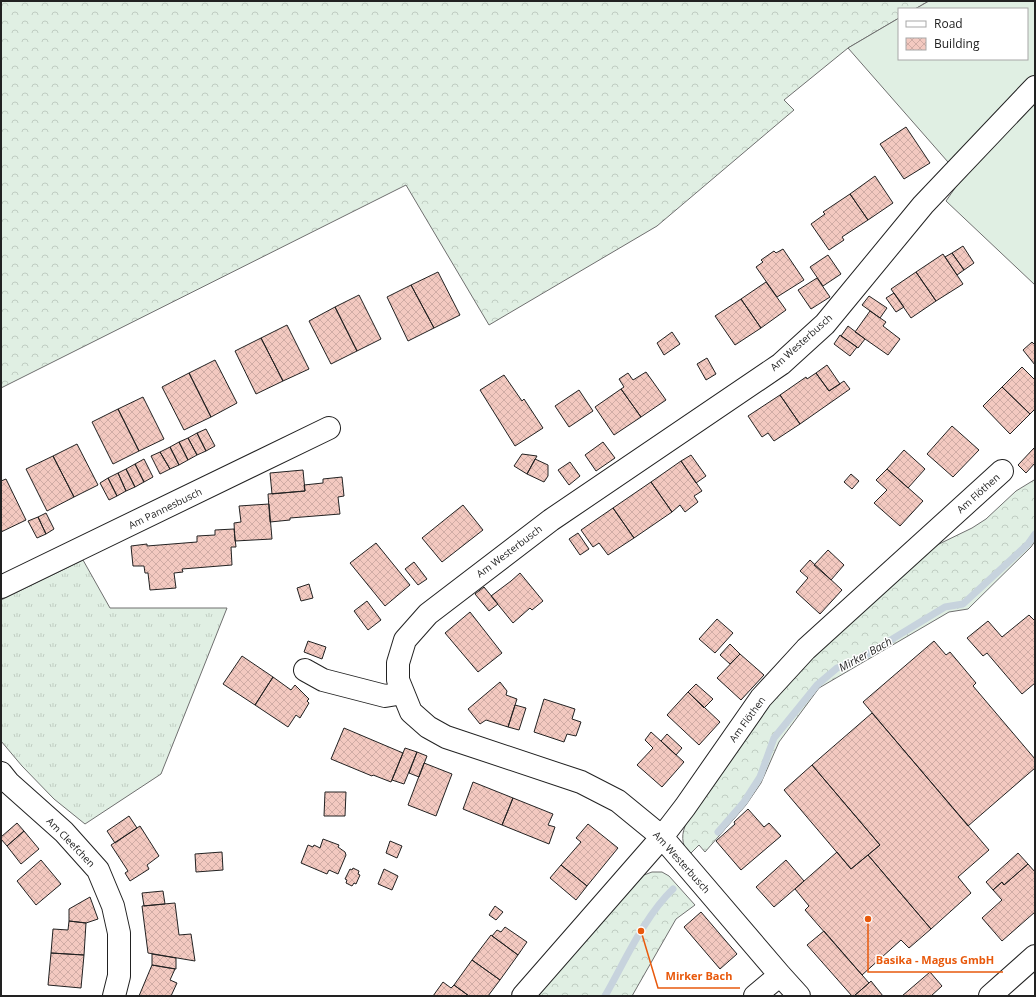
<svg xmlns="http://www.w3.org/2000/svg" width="1036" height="997" font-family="'Open Sans',sans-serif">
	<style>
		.grass { fill: url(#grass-tufts); stroke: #6f6f6f }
		.forest { fill: url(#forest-crowns); stroke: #6f6f6f }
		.garden { fill: #e0efe3; stroke: #6f6f6f }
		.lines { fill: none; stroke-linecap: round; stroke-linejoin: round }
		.stream { stroke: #c7d3dd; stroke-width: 7 }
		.building { fill: url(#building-cross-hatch); stroke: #222 }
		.minor-casing { stroke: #222; stroke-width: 24 }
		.major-casing { stroke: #222; stroke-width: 24 }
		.minor { stroke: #fff; stroke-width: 22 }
		.major { stroke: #fff; stroke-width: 22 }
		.labels { text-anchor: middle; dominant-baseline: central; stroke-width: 3; stroke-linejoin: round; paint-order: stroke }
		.street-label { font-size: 10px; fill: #222; stroke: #fff }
		.water-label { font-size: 11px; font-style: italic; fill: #222; stroke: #fff }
		.leader { fill: none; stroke: #e8590c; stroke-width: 1.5 }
		.callout-dot { fill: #e8590c; stroke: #fff; stroke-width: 1.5 }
		.callout-label { font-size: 11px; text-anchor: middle; font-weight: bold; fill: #e8590c; stroke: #fff; stroke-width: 3; stroke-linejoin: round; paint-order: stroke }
	</style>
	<defs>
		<pattern id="grass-tufts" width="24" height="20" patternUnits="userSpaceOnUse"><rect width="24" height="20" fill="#e0efe3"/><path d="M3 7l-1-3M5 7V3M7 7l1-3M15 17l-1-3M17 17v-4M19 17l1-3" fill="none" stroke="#c0cdc2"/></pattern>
		<pattern id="forest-crowns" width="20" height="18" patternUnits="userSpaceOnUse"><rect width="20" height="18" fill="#e0efe3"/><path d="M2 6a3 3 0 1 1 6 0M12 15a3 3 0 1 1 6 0" fill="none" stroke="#c0cdc2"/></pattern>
		<pattern id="building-cross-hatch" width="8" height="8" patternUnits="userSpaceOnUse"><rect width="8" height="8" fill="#f3c9c0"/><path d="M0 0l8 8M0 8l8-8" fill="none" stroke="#d0aca5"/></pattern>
	</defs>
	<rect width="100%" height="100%" fill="#fff"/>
	<path class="grass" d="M83 560 110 608H227L161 774 85 824 54 799 22 766 1 741V600Z"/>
	<path class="forest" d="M1 1H929L915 9H899V18L848 48 784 100 794 110 657 226 489 325 406 185 1 388Z
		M1034 480 1035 482V541L1031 547 968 609 949 612 819 688 779 742 761 783 746 805 705 852 699 845 689 855C681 844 681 833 687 822L783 684 923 554 937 545 972 528 986 519 1016 491Z
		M652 872H662L669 876 695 905 676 919 632 996H535L644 875Z"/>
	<path class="garden" d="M929 1H1035V285L946 201 962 178 848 48 899 18V59H1027V9H915Z"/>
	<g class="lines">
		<path class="stream" d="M718 832 744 802 760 777 774 738 817 685 837 668 858 660 945 607 963 604 1028 544 1035 534
			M605 996C625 961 644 917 673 889"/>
	</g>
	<path class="building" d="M906 127 930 163 904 179 880 144Z
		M875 176 893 203 868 220 850 194Z
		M850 194 868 220 842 237 844 240 829 250 811 224 825 214 823 212Z
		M963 246 974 263 964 270 952 253Z
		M783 249 804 280 777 297 756 267 763 262 761 260 774 251 776 253Z
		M952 253 964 270 957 275 945 257Z
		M943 254 963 284 936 301 916 272Z
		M828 255 841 274 823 286 810 267Z
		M438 272 460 315 434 328 411 285Z
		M916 272 936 301 911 318 891 289Z
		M817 278 830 297 811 309 798 290Z
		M766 282 786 310 761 328 741 299Z
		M411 285 434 328 408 341 387 297Z
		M894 293 904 307 896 312 886 298Z
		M359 295 381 339 357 351 335 307Z
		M869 296 887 308 880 318 862 305Z
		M741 299 761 328 735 345 715 316Z
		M335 307 357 351 331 364 309 321Z
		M870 311 886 322 883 326 900 339 888 355 855 332Z
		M287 325 309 369 283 381 261 338Z
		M848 326 865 339 858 348 841 336Z
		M672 332 680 344 664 355 657 343Z
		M840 335 857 347 850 356 834 344Z
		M261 338 283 381 256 394 235 351Z
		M1032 342 1035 345V365L1023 350Z
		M707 358 716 374 706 380 697 364Z
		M215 360 237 403 211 417 189 373Z
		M827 365 840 384 829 391 816 373Z
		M1022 367 1035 380V409L1030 414 1002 387Z
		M646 372 666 400 641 417 621 389 624 387 619 379 628 373 633 380Z
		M189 373 211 417 184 430 162 387Z
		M816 373 829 391 844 381 850 389 800 424 780 395 806 377 807 379Z
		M504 375 522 401 524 399 543 428 515 446 480 390Z
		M1002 387 1030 414 1010 434 983 406Z
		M621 389 641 417 614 435 595 407Z
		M579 390 593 411 569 427 555 406Z
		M780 395 800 424 774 441 768 433 762 437 748 416Z
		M143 397 164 439 139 451 118 409Z
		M118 409 139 451 113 464 92 422Z
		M952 426 979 450 953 477 927 454Z
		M206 429 215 446 206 451 197 433Z
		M197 433 206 451 197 455 188 438Z
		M188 438 197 455 188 460 179 442Z
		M179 442 188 460 179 465 170 447Z
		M603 442 615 458 596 471 585 455Z
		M77 444 98 485 74 497 53 456Z
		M170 447 179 465 170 469 160 452Z
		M1034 448 1035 450V463L1026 473 1018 465Z
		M904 450 925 469 908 488 887 469Z
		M160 452 170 469 160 474 151 456Z
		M522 454 537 456 527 474 514 466Z
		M691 455 706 476 696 483 681 461Z
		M53 456 74 497 47 511 26 469Z
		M144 459 153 477 144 482 135 464Z
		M535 459 548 465V476L544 482 527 474Z
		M681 461 702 491 694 496 698 502 685 512 680 505 672 512 651 482Z
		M570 462 580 476 569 485 558 470Z
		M135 464 144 482 135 487 126 469Z
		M126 469 135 487 126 491 118 473Z
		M887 469 923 501 900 526 874 503 887 490 876 480Z
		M303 470 305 491 272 494 270 473Z
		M118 473 126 491 117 496 108 478Z
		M851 474 859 481 852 489 844 482Z
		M342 477 344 496 338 497 340 514 290 518V520L270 522 268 494 305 491 304 485 323 483V479Z
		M108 478 117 496 109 500 100 483Z
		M6 479 26 520 1 532V481Z
		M651 482 672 512 634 538 613 508Z
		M269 504 272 539 235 541 234 523 241 522 239 506Z
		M463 505 483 530 442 562 422 538Z
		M613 508 634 538 608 555 599 543 593 547 581 530Z
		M46 513 54 529 46 534 38 517Z
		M38 517 46 534 37 538 28 521Z
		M234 529 236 547H231L232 565 182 569 183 572 174 573 176 588 150 590 148 573H145L144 566H133L131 546 147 544V546L197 542V536L215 535V530Z
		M578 533 589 549 580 555 569 539Z
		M376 543 410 585 385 606 350 563Z
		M828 550 844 565 831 580 814 565Z
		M810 560 842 590 820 614 796 592 808 578 800 571Z
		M414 562 427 579 418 585 405 569Z
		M520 573 543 601 532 610 530 608 513 623 491 596 511 581Z
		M309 584 313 598 301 601 297 588Z
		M484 587 498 604 489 611 475 594Z
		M367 601 381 620 368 630 354 611Z
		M470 612 502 653 478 672 445 633Z
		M1029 615 1035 621V683L1022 694 987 653 983 656 967 638 988 621 1002 637Z
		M717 619 733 633 715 653 699 639Z
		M308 641 326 647 322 659 304 652Z
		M934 641 946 655 950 652 976 683 973 686 1035 759V768L968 826 863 702Z
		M730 644 740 654 730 664 720 655Z
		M740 654 764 675 741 700 717 678Z
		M242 656 273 677 255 705 223 684Z
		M273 677 291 690 295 685 309 699 307 701 309 703 300 718 296 715 288 727 255 705Z
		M500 682 507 691 506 695 517 699 508 727 486 720 480 724 468 709Z
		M696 684 713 699 704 708 688 692Z
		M688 692 720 722 699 745 667 715Z
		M544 699 575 709 572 719 581 722 576 736 567 734 564 742 534 732Z
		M515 705 526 708 519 730 508 727Z
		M872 713 989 850 958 877 971 893 931 929 868 855 880 845 812 765Z
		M344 728 403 753 391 782 373 775 372 776 331 759Z
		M651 732 684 762 662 787 637 765 653 748 645 740Z
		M667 734 682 748 676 755 661 741Z
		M405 748 417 752 404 784 392 780Z
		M417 752 427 756 419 777 409 773Z
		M424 763 452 774 436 816 408 805Z
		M812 765 880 845 851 869 784 790Z
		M473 782 513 798 502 825 463 809Z
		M325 792H346L345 816H324Z
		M513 798 553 814 548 825 555 827 549 844 502 825Z
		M748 809 764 827 769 823 781 836 741 870 716 841 735 824 734 822Z
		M129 816 137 828 115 843 107 831Z
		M17 823 24 831 7 846 1 839V837Z
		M588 824 618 848 587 886 561 865 581 842 576 838Z
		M140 826 159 856 147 865 149 869 130 881 125 873 128 871 111 845Z
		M24 831 39 849 21 864 7 846Z
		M323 839 339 845 338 847 345 852 346 855 338 874 329 870 327 874 301 863 308 845 313 847 314 845 320 848Z
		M390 841 402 846 397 858 386 853Z
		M222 852 223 870 196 872 195 854Z
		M837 852 851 869 868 855 931 929 909 948 901 940 862 975 805 910 809 906 795 889Z
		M1018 853 1028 864 1004 885 1002 882 993 890 986 882Z
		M41 860 61 884 36 905 17 881Z
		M786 860 804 881 774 907 756 887Z
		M1028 864 1035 872V912L1002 941 982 918 1002 900 993 890 1002 882 1004 885Z
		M561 865 587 886 576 900 550 878Z
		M353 868 359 871 358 874 360 875 356 884 354 883 352 886 346 883 347 880 345 879 350 869 352 870Z
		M384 869 398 876 392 890 378 884Z
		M163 891 165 904 144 906 142 893Z
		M90 897 98 919 86 923 69 921V909Z
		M175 903 179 935 191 934 195 961 148 953 142 906Z
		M495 906 503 912 496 920 489 915Z
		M701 912 737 954 720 969 684 927Z
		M69 921 86 923 84 955 51 953 53 929 68 930Z
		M505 927 527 942 518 955 492 936 497 930 501 932Z
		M824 931 869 983 854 996H852L807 945Z
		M491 935 518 955 500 980 472 960Z
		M51 953 84 955 81 988 48 985Z
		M152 954 176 958V969L152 965Z
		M472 960 500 980 488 996H469L454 985Z
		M152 965 175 969 170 980 177 983 171 996H139Z
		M930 972 942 986 931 996H902Z
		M871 981 883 996H854L869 983Z
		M443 982 451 988 454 985 469 996H433Z"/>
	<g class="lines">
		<g class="minor-casing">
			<path id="minor" d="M1 587 329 428
				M305 670 323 680 385 696 403 693
				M1 773 9 783 64 832 98 870 113 906 119 933V976L114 996
				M523 996 662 837 685 807 761 698 806 649 1002 471
				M755 996 780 975
				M799 996 780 975 662 837 618 801 581 782 446 737 428 727 411 712 398 680V663L405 640 428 614 551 520 781 364 825 324 923 205 1035 87"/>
		</g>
		<g class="major-casing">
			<path id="major" d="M990 996 1035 956"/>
		</g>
		<use href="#minor" class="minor"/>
		<use href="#major" class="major"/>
	</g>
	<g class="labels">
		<g class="street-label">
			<text transform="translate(801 342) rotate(-42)">Am Westerbusch</text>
			<text transform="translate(978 493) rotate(-42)">Am Flöthen</text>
			<text transform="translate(165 508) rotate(-26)">Am Pannesbusch</text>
			<text transform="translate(509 551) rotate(-37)">Am Westerbusch</text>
			<text transform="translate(747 719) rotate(-54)">Am Flöthen</text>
			<text transform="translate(71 842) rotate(46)">Am Cleefchen</text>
			<text transform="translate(682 862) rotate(48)">Am Westerbusch</text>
		</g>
		<g class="water-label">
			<text transform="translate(865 654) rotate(-29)">Mirker Bach</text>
		</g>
	</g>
	<path class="leader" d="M868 919L868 972H1003M641 931L658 988H740"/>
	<g class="callout-dot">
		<circle cx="868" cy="919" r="4"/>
		<circle cx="641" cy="931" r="4"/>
	</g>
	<g class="callout-label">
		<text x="935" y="964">Basika - Magus GmbH</text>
		<text x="699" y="980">Mirker Bach</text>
	</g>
	<rect width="1036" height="997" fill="none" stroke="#222222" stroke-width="4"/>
	<rect x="898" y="8" width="130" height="52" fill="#ffffff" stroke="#a7a7a7"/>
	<rect x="906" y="21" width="20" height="6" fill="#ffffff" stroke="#a7a7a7"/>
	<text x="934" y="28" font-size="12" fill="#222222">Road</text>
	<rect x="906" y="38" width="20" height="12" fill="url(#building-cross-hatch)" stroke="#a7a7a7"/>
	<text x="934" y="48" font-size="12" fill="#222222">Building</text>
</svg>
